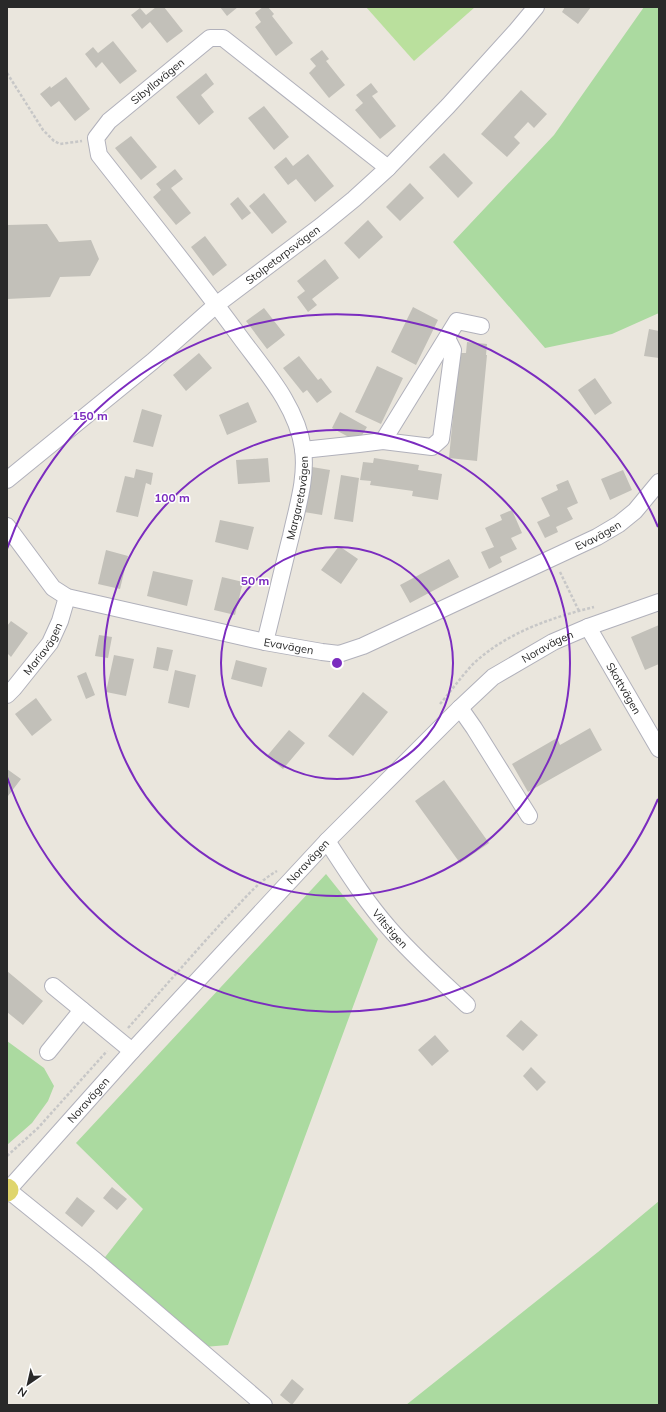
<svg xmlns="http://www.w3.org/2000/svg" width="666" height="1412" font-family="Mulish,sans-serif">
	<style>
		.green { fill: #abdaa0 }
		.pitch { fill: #bae09d }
		.building { fill: #c2c0b9 }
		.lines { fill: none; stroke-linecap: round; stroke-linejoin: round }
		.minor-casing { stroke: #b1b1bb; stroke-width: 18 }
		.major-casing { stroke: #c7c7c7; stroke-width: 23 }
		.path { stroke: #c7c7c7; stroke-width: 2.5; stroke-dasharray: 3 2; stroke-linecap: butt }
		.minor { stroke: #fff; stroke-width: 16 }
		.major { stroke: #dfd56d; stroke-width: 21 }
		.ring { fill: none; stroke: #7b2cbf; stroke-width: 2 }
		.labels { text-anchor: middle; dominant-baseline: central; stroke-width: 3; stroke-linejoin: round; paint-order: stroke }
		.street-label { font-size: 11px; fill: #292929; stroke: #fff }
		.centre { fill: #7b2cbf; stroke: #fff; stroke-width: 2 }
		.ring-label { font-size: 12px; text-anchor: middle; font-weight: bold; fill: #7b2cbf; stroke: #fff; stroke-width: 3; stroke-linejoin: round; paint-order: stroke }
	</style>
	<rect width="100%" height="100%" fill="#eae6dd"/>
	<path class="green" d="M644 7H659V313L612 334 545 348 453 242 554 135Z
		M326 874 378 939 228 1345 204 1347 102 1261 143 1209 76 1143Z
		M7 1041 44 1068 54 1086 48 1101 32 1123 7 1145Z
		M659 1201V1405H406L598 1252Z"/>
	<path class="pitch" d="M366 7H475L414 61Z"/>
	<path class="building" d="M156 7H164L183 31 167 43 150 22 142 29 131 15 140 8 146 15Z
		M220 7H238L227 16Z
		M263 7H268L274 14 272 16 293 43 276 56 255 27 261 22 255 13Z
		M565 7H591L578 24 562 12Z
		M113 41 137 71 120 84 102 62 96 68 85 54 93 47 98 53Z
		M322 50 329 59 326 61 345 85 329 98 309 73 316 66 310 59Z
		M206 73 214 84 201 95 214 112 199 125 176 97Z
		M66 77 90 109 75 121 59 101 51 107 40 94 50 86 51 88Z
		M371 83 378 92 372 96 396 126 380 139 355 110 363 103 356 95Z
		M521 90 547 114 534 128 528 122 514 137 520 143 507 157 481 134Z
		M264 106 289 137 274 150 248 118Z
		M131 136 157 167 141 180 115 148Z
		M444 153 473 183 458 198 429 167Z
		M308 154 334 186 315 202 296 179 288 185 274 167 286 157 293 166Z
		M175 169 183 179 171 188 191 213 176 225 153 197 161 190 156 184Z
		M410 183 424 198 400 221 386 207Z
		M264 193 287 222 272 234 249 206Z
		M238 197 251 213 242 220 230 204Z
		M368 220 383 237 359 259 344 243Z
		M47 224 59 242 91 240 99 259 90 276 60 277 50 297 7 299V225Z
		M205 236 227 265 213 276 191 247Z
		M325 259 339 278 312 299 317 305 308 312 297 297 305 291 297 281Z
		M413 307 438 320 416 365 391 352Z
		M264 308 285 335 267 349 246 321Z
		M649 329 659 331V358L644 356Z
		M467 342 487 344 486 355H487L477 461 449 458 459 353H466Z
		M199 353 212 368 186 391 173 375Z
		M299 356 318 380 321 378 332 392 317 403 307 390 303 393 283 368Z
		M377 366 403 378 381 424 355 412Z
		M595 378 612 403 595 415 578 390Z
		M248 402 257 422 227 435 219 415Z
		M142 409 162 415 153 447 133 442Z
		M340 412 367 427 358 442 332 428Z
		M268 458 270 482 238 484 236 460Z
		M374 458 419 465 418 470 442 474 438 500 412 496 413 491 370 485 371 481 360 480 363 462 373 463Z
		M312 467 330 470 322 515 304 512Z
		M136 469 153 473 151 485 146 483 138 517 116 512 125 476 134 478Z
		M623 470 632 490 610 500 601 479Z
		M341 475 359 478 353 522 334 519Z
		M568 480 578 503 567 508 573 519 556 527 558 532 545 538 537 522 550 516 541 498 558 490 556 485Z
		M512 510 522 533 511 538 517 549 500 557 502 562 489 569 481 552 494 547 485 528 502 520 500 515Z
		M220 520 254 527 248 550 215 542Z
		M339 546 358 559 341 584 321 570Z
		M106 550 128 556 120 589 98 584Z
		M449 559 459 577 410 603 400 585Z
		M153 571 193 580 187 606 147 596Z
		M222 577 243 582 235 615 214 610Z
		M11 621 28 633 11 657 7 653V626Z
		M659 625V664L645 670 631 637Z
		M99 635 112 637 108 658 95 656Z
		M157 647 173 650 168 671 153 668Z
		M114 655 134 659 126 696 106 692Z
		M236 660 267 668 262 687 231 679Z
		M175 670 196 675 189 708 168 703Z
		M86 672 95 695 86 699 77 676Z
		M363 692 388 712 353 756 328 736Z
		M36 698 52 720 32 736 15 714Z
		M590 728 602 750 528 792 512 764 557 738 560 745Z
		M289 730 305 743 283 769 267 756Z
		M7 769 21 779 8 796 7 795Z
		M444 780 489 843 460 863 415 801Z
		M7 971 43 1001 23 1025 7 1012Z
		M521 1020 538 1035 523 1051 506 1036Z
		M435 1035 449 1051 432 1066 418 1050Z
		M531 1067 546 1082 537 1091 523 1076Z
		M112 1187 127 1199 117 1210 103 1198Z
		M77 1197 95 1211 82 1227 65 1213Z
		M292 1379 304 1389 292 1405 280 1395Z"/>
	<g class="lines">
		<g class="minor-casing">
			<g id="minor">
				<path d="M383 441 432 447 441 439 453 350 447 338"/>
				<path d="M303 450 359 444 383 441 457 321 481 326"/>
				<path id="s1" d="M7 480 153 361 216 305 321 226 354 199 388 168 448 106 516 31 536 7"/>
				<path id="s2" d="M7 526 53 588 67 597 265 642 322 652 339 654 363 646 597 537 619 524 635 511 659 482"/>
				<path id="s3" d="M588 627 659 749"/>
				<path id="s4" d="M265 642C274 607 282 571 291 536 297 508 307 478 303 449 297 406 265 371 240 337 195 275 146 215 99 155L96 138 109 121 210 38H223L388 168"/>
				<path id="s5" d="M7 695 14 688 50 643 60 621 67 597"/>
				<path d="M460 708 474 728 529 816"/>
				<path id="s6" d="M327 841C346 870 366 902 389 928 413 956 441 980 467 1005"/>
				<path d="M53 986 132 1051"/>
				<path d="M48 1052 82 1010"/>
				<path id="s7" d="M264 1405 96 1261 8 1190 132 1051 327 841 460 708 493 677 553 642 588 627 659 602"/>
			</g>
		</g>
		<g class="major-casing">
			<path id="major" d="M7 1189 8 1190 7 1191"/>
		</g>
		<path class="path" d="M7 73 43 130 54 141 60 144 82 141
			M560 572 579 611
			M440 704C451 691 461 677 473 664 506 633 550 618 594 607
			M128 1028C161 991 193 954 226 918 242 902 257 882 277 871
			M7 1156 38 1128 107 1051"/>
		<use href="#minor" class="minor"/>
		<use href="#major" class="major"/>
	</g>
	<g class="ring">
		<circle cx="337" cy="663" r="116"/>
		<circle cx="337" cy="663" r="233"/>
		<path d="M658 799A349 349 0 0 1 7 777M7 549A349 349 0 0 1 658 527"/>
	</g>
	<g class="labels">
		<g class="street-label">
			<text stroke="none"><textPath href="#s4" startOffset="659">Sibyllavägen</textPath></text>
			<text stroke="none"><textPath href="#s1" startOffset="356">Stolpetorpsvägen</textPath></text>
			<text stroke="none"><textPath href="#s4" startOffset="148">Margaretavägen</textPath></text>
			<text stroke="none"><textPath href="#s2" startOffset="657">Evavägen</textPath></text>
			<text stroke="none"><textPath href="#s2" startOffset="321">Evavägen</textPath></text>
			<text stroke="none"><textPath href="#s7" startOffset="1103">Noravägen</textPath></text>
			<text stroke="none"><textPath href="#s5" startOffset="59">Mariavägen</textPath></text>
			<text stroke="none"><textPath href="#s3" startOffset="71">Skottvägen</textPath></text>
			<text stroke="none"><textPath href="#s7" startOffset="779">Noravägen</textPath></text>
			<text stroke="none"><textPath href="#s6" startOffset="108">Viltstigen</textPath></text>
			<text stroke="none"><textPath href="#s7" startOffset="455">Noravägen</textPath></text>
		</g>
	</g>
	<circle cx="337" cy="663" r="6" class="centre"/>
	<g class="ring-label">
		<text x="90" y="420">150 m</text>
		<text x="172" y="502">100 m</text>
		<text x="255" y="585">50 m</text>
	</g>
	<rect width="666" height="1412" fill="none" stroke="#292929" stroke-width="16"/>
	<g transform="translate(28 1384) rotate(214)" stroke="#ffffff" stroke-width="3" paint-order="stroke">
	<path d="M0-3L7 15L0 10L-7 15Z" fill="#292929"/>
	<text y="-6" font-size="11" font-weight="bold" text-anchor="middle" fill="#292929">N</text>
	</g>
</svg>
